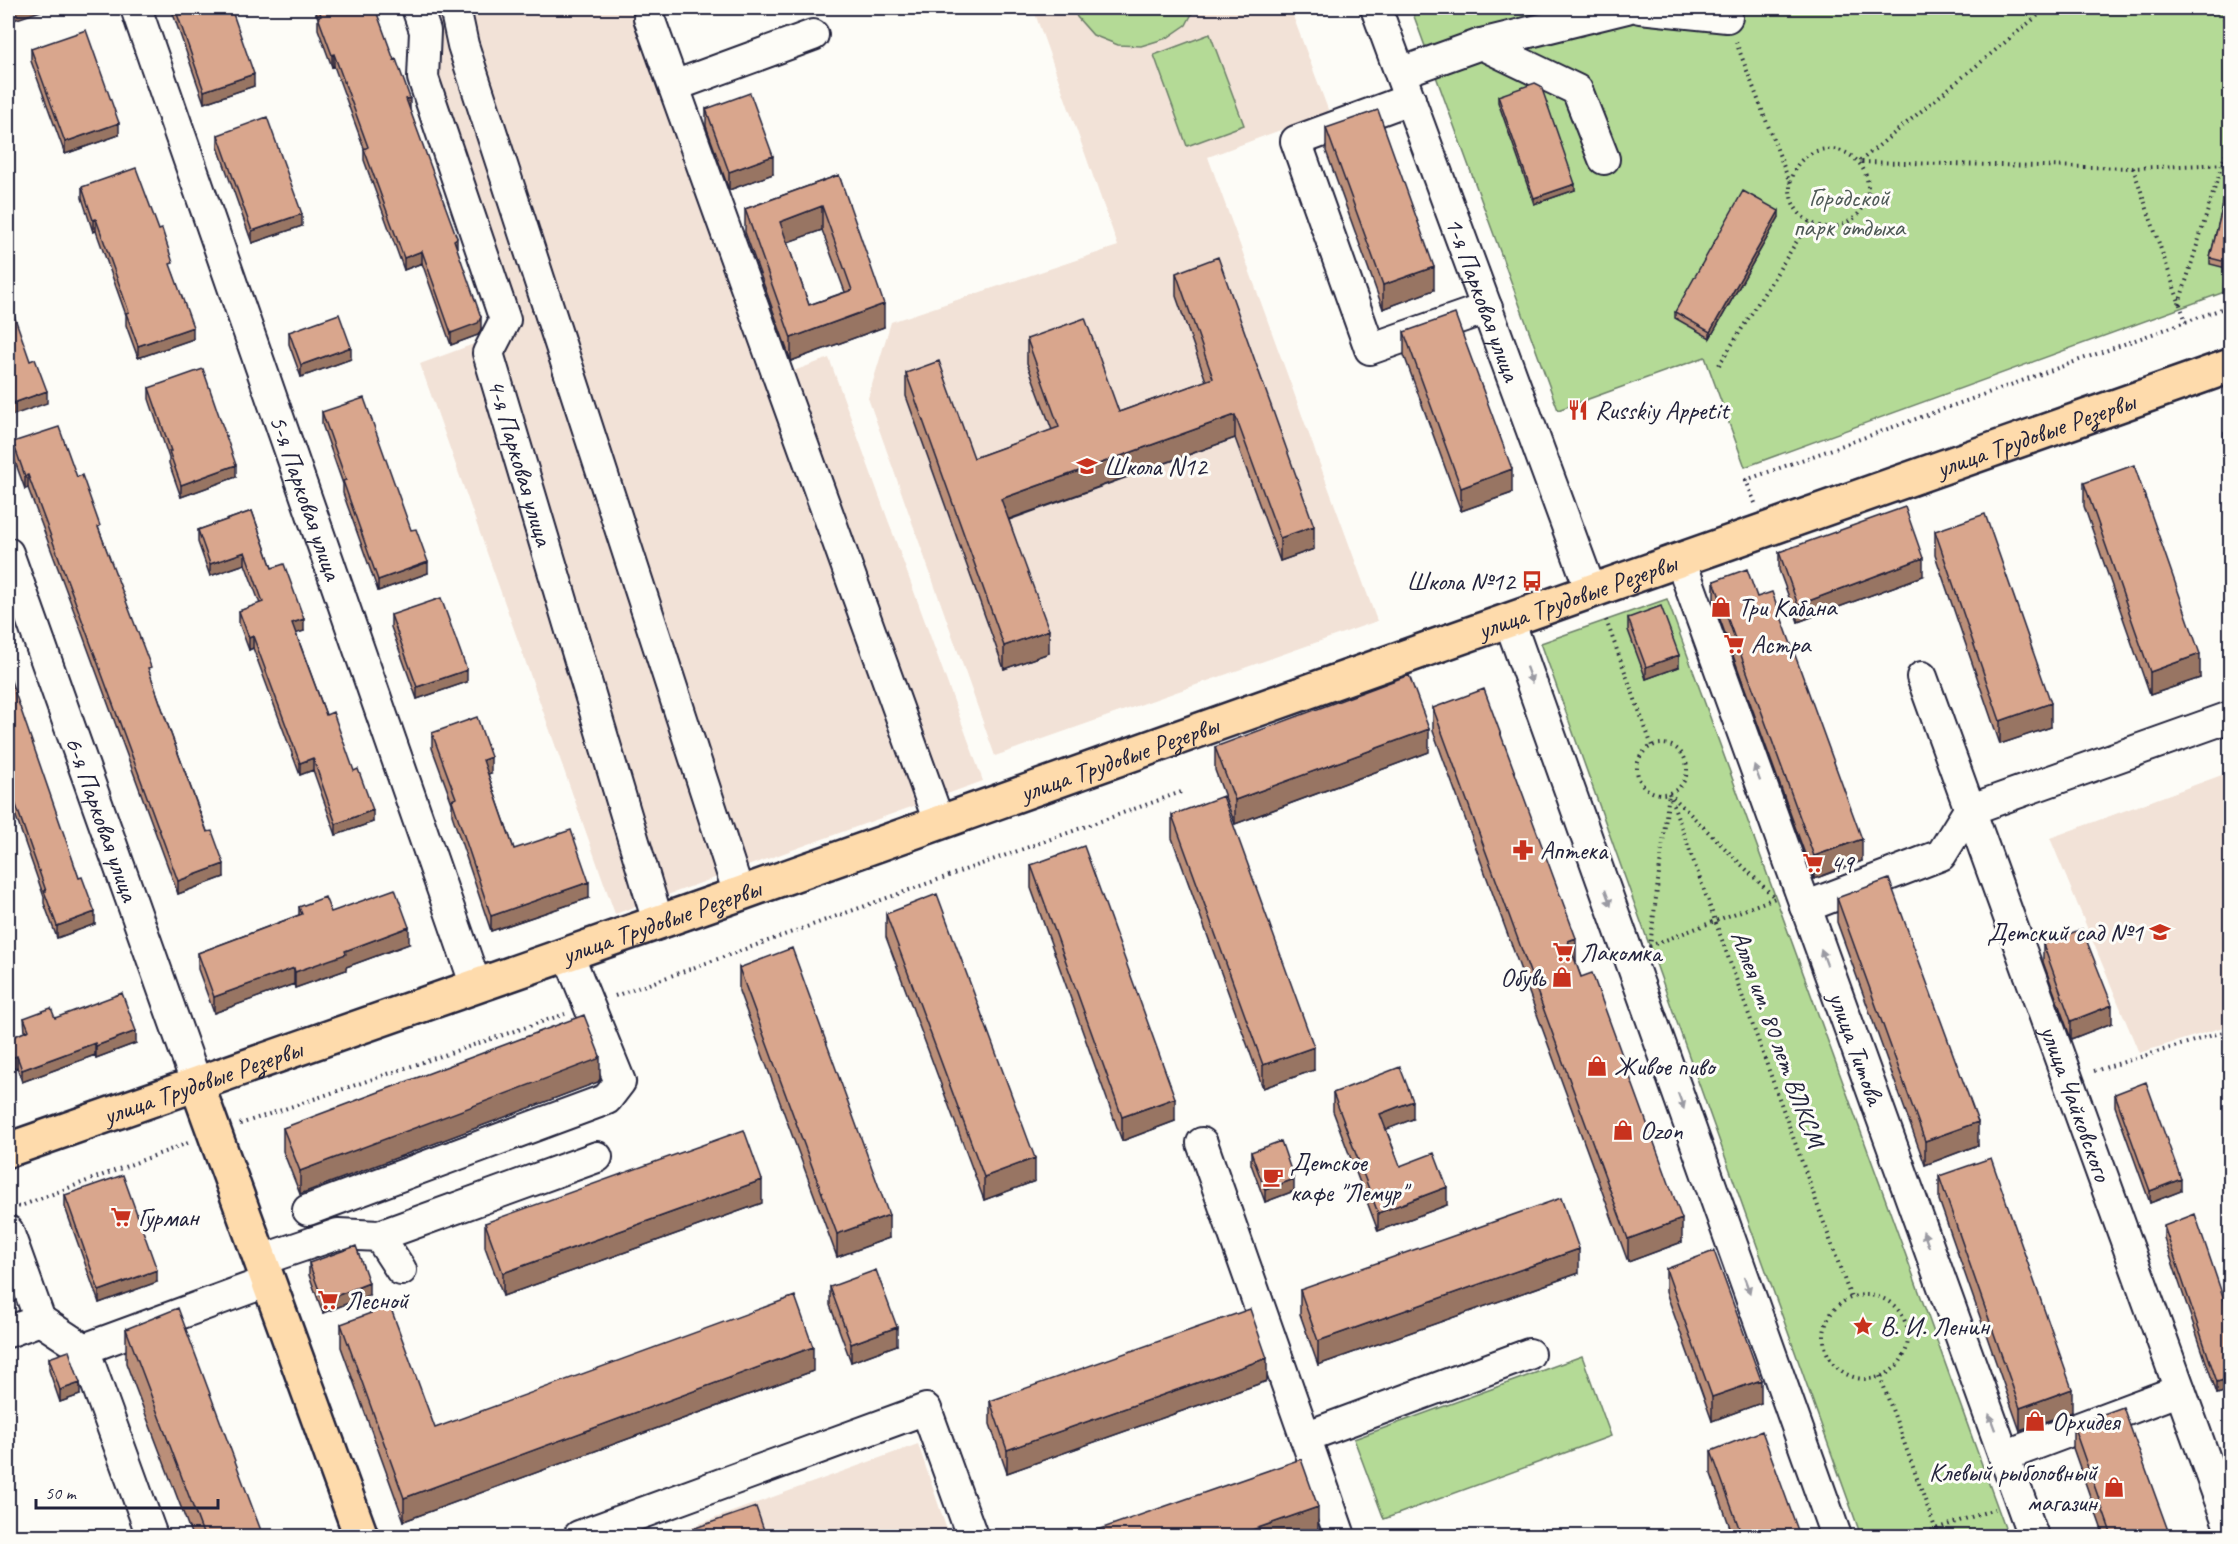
<svg xmlns="http://www.w3.org/2000/svg" width="2238" height="1544" font-family="Caveat,sans-serif">
	<style>
		.built { fill: #f2e2d7 }
		.green { fill: #b4da96; stroke: #6b7e68; stroke-width: 1.5 }
		.lines { fill: none; stroke-linecap: round; stroke-linejoin: round }
		.minor-casing { stroke: #22223b; stroke-width: 34 }
		.major-casing { stroke: #22223b; stroke-width: 38 }
		.path { stroke: #22223b; stroke-width: 4; stroke-dasharray: 1.5 4.5; stroke-linecap: butt }
		.minor { stroke: #fdfcf7; stroke-width: 30 }
		.major { stroke: #fedbac; stroke-width: 33 }
		.wall { fill: #bb8f79; stroke: #22223b; stroke-width: 1.5; fill-rule: evenodd }
		.shaded-wall { fill: #987463; stroke: #22223b; stroke-width: 1.5 }
		.building { fill: #d9a68d; stroke: #22223b; stroke-width: 1.5; fill-rule: evenodd }
		.oneway { fill: #9a9aa2 }
		.labels { text-anchor: middle; dominant-baseline: central; stroke-width: 6; stroke-linejoin: round; paint-order: stroke }
		.park-label { font-size: 26px; fill: #4e5956; stroke: #fdfcf7 }
		.street-label { font-size: 26px; fill: #22223b; stroke: #fdfcf7 }
		.poi-label { font-size: 26px; fill: #22223b; stroke: #fdfcf7; text-anchor: start }
	</style>
	<rect width="100%" height="100%" fill="#fdfcf7"/>
	<filter id="ink" filterUnits="userSpaceOnUse"><feTurbulence type="fractalNoise" baseFrequency=".0167" numOctaves="2"/><feDisplacementMap in="SourceGraphic" scale="12" xChannelSelector="R" yChannelSelector="G"/><feConvolveMatrix kernelMatrix="1 2 1 2 8 2 1 2 1" color-interpolation-filters="sRGB"/></filter>
	<g filter="url(#ink)">
		<path class="built" d="M408 8H636L769 380 829 358 983 781 615 914 420 364 520 327Z
			M1033 8H1290L1329 112 1208 157 1377 621 995 756 868 398 891 322 1118 246Z
			M2230 772V1025L2139 1053 2050 838Z
			M918 1444 949 1536H666Z"/>
		<path class="green" d="M1073 8H1195L1186 25 1167 38 1141 46 1118 45 1093 35 1077 17Z
			M1411 8H2230V290L1745 467 1705 357 1558 410Z
			M1210 34 1244 125 1187 146 1154 55Z
			M1667 599 2008 1536H1861L1541 643Z
			M1582 1356 1611 1436 1384 1519 1354 1439Z"/>
		<g class="lines">
			<g class="minor-casing">
				<g id="minor">
					<path id="s1" d="M136 8 476 986"/>
					<path id="s2" d="M417 8 425 31 423 78 505 320 488 353 658 922"/>
					<path d="M455 8 463 45 739 894"/>
					<path id="s3" d="M1376 8 1591 591"/>
					<path d="M1640 8 1727 17"/>
					<path d="M649 18 939 822"/>
					<path d="M1481 44 1577 90 1604 159"/>
					<path d="M1400 73 1481 44 1627 8"/>
					<path d="M674 86 813 35"/>
					<path d="M1410 99 1296 141 1370 349 1487 308"/>
					<path id="s4" d="M8 553 197 1085"/>
					<path id="s5" d="M1680 559 2033 1536"/>
					<path d="M1509 620 1836 1536"/>
					<path id="s6" d="M1922 677 2230 1528"/>
					<path d="M1805 907 1941 855 1969 810 2230 717"/>
					<path d="M1202 1143 1340 1536"/>
					<path d="M308 1210 607 1099 620 1082 568 954"/>
					<path d="M8 1231 40 1320 8 1332"/>
					<path d="M379 1236 597 1157"/>
					<path d="M261 1260 338 1234 379 1236 401 1270"/>
					<path d="M40 1320 84 1349"/>
					<path d="M1305 1437 1529 1354"/>
					<path d="M2004 1456 2180 1390"/>
					<path d="M152 1536 84 1349 269 1281"/>
					<path d="M579 1536 926 1409 972 1536"/>
				</g>
			</g>
			<g class="major-casing">
				<g id="major">
					<path d="M197 1085 361 1536"/>
					<path id="s7" d="M8 1150 739 894 1427 649 2230 366"/>
				</g>
			</g>
			<path class="path" d="M2047 8 1859 162 2133 168 2230 164
				M2201 8 2230 20
				M1736 42 1790 183
				M1790 188a39 39 0 1 1 78 0a39 39 0 1 1-78 0Z
				M2133 168 2186 322
				M2179 304 2222 164 2230 143
				M1719 365 1809 222
				M1755 503 1746 480 2230 306
				M1606 620 1652 746
				M1637 769a25 25 0 1 1 50 0a25 25 0 1 1-50 0Z
				M1669 793 1851 1298
				M1669 793 1775 898 1650 946Z
				M615 996 1184 791
				M2094 1071 2230 1030
				M240 1124 565 1014
				M18 1207 188 1143
				M1824 1337a42 42 0 1 1 84 0a42 42 0 1 1-84 0Z
				M1880 1376 1938 1536
				M1914 1536 1995 1509"/>
			<use href="#minor" class="minor"/>
			<use href="#major" class="major"/>
		</g>
		<path class="wall" d="M171 8H231L254 86 204 103Z
			M314 8H375L457 249 481 329 478 335 451 345 422 263 404 270 364 160V148L334 66 332 67 318 29V18Z
			M31 49 119 135 65 154 31 61Z
			M1498 96 1575 190 1534 204 1498 102Z
			M706 109 773 174 729 190 706 126Z
			M1326 128 1434 290 1383 309 1326 151Z
			M218 135 302 226 252 243 218 147Z
			M839 175 884 327 791 361 745 232V209ZM822 230 845 292 809 305 787 242Z
			M2230 176V269L2210 264V258Z
			M82 187 173 273 193 339 138 358 126 325V315L96 231 93 232 82 198Z
			M1779 217 1710 338 1675 318V312Z
			M1176 273 1314 549 1280 561 1235 438 1009 520 1049 653 1004 669 906 396V373L974 458 1052 430 1027 363V339L1119 412 1206 381 1176 296Z
			M289 332 351 359 301 377 289 344Z
			M1404 332 1512 493 1461 511 1404 355Z
			M149 388 236 477 181 497 169 463V458L149 399Z
			M322 412 411 530 428 573 378 591 343 493V484L322 424Z
			M2230 429V475L2224 455V432Z
			M13 442 77 477 100 532 171 734 224 877 178 894 78 622 28 488 25 489 13 456Z
			M2084 483 2200 678 2150 695 2084 506Z
			M252 511 272 568 304 631 296 633 326 715 373 822 336 835 313 770 300 775 253 648 249 650 239 623V611L260 604 245 564 210 576 198 542V530Z
			M1935 531 2051 727 2000 744 1935 555Z
			M1779 552 1923 576 1798 622 1779 570Z
			M1714 581 1757 597 1862 861 1814 879 1714 603Z
			M391 615 467 682 417 699 391 627Z
			M1628 618 1679 667 1646 679 1628 630Z
			M8 679 95 924 57 938 44 903V897L8 794Z
			M1433 708 1576 961H1575L1682 1242 1628 1262 1433 731Z
			M432 733 491 773 488 774 514 849 589 898 491 931 452 815V803L432 748Z
			M1215 747 1429 752 1235 824 1215 770Z
			M1172 815 1314 1070 1263 1088 1172 838Z
			M1031 865 1175 1121 1122 1141 1031 888Z
			M1837 898 1978 1145 1925 1165 1837 922Z
			M299 907 331 912 409 944 346 967V970L295 988 294 984 214 1013 198 969V953L299 915Z
			M886 914 1035 1181 984 1200 886 937Z
			M2043 944 2112 1023 2071 1039 2043 962Z
			M739 968 889 1238 837 1257 739 991Z
			M24 1018H55L136 1043 96 1058 95 1055 22 1082 17 1067 8 1071V1039L25 1032Z
			M600 1079 598 1082 300 1194 283 1151V1128Z
			M1333 1093 1413 1119 1386 1129 1400 1166 1447 1205 1378 1231 1333 1111Z
			M2115 1094 2181 1191 2150 1203 2115 1106Z
			M1251 1152 1294 1191 1265 1202 1251 1164Z
			M1939 1176 2072 1412 2020 1431 1939 1200Z
			M65 1195 157 1282 99 1303 65 1207Z
			M762 1203 503 1296 485 1247V1223Z
			M2164 1226 2230 1317V1390L2217 1394 2164 1238Z
			M309 1263 369 1295 323 1313 309 1275Z
			M1666 1269 1761 1403 1712 1421 1666 1292Z
			M1579 1273 1318 1365 1300 1314V1290Z
			M830 1287 897 1345 851 1362 830 1305Z
			M341 1324 435 1428 813 1371 404 1521 341 1347Z
			M126 1329 263 1536H192L126 1363Z
			M49 1358 80 1395 60 1402 49 1370Z
			M1267 1381 1007 1473 990 1424V1401Z
			M2073 1425 2170 1536H2104L2073 1448Z
			M1711 1451 1800 1536H1733L1711 1474Z"/>
		<path class="shaded-wall" d="M16 8H50L8 22V10Z
			M334 54V66L332 67V55Z
			M254 74V86L204 103V91Z
			M410 98V109L406 111V99Z
			M119 123V135L65 154V142Z
			M773 156V174L729 190V172Z
			M1575 184V190L1534 204V198Z
			M822 206V230L780 245V222Z
			M1779 211V217L1710 338V332Z
			M302 214V226L252 243V231Z
			M96 219V231L93 232V220Z
			M457 238V250L454 240Z
			M422 251V263L404 270V258Z
			M1434 267V290L1383 309V285Z
			M884 304V327L791 361V338Z
			M481 317V329L478 335 451 345V333Z
			M193 327V339L138 358V346Z
			M351 347V359L301 377V365Z
			M47 391V403L8 417V405Z
			M1235 415V438L1001 522V499Z
			M236 465V477L181 497V485Z
			M1512 469V493L1461 511V488Z
			M28 475V488L25 489V476Z
			M1314 526V549L1280 561V538Z
			M245 552V564L210 576V564Z
			M1923 558V576L1798 622V605Z
			M428 562V573L378 591V580Z
			M304 619V631L292 635V623Z
			M1049 630V653L1004 669V646Z
			M253 636V648L249 650V638Z
			M2200 654V678L2150 695V672Z
			M1679 655V667L1646 679V667Z
			M467 670V682L417 699V687Z
			M2051 703V727L2000 744V721Z
			M1429 729V752L1235 824V800Z
			M491 757V773L483 776V760Z
			M313 758V770L300 775V763Z
			M373 810V822L336 835V824Z
			M1862 839V861L1814 879V856Z
			M224 864V877L178 894V881Z
			M589 882V898L491 931V916Z
			M95 912V924L57 938V926Z
			M409 927V944L346 967V970L295 988V972L345 951Z
			M1576 938V961L1568 964V941Z
			M294 968V984L214 1013V997Z
			M2112 1005V1023L2071 1039V1021Z
			M136 1031V1043L96 1058V1046Z
			M95 1043V1055L22 1082V1070Z
			M1314 1047V1070L1263 1088V1065Z
			M17 1056V1067L8 1071V1059Z
			M600 1056V1079L598 1082 300 1194V1171Z
			M1175 1098V1121L1122 1141V1117Z
			M1413 1101V1119L1380 1132V1114Z
			M1978 1122V1145L1925 1165V1141Z
			M1035 1158V1181L984 1200V1177Z
			M1294 1179V1191L1265 1202V1190Z
			M2181 1179V1191L2150 1203V1191Z
			M762 1180V1203L503 1296V1273Z
			M1447 1187V1205L1378 1231V1213Z
			M889 1215V1238L837 1257V1234Z
			M1682 1219V1242L1628 1262V1239Z
			M1579 1249V1273L1318 1365V1341Z
			M11 1255V1289L8 1290V1256Z
			M157 1270V1282L99 1303V1291Z
			M369 1283V1295L323 1313V1301Z
			M897 1327V1345L851 1362V1344Z
			M813 1347V1371L404 1521V1498Z
			M1267 1358V1381L1007 1473V1450Z
			M2230 1378V1390L2217 1394V1382Z
			M1761 1380V1403L1712 1421V1397Z
			M80 1383V1395L60 1402V1390Z
			M2072 1389V1412L2020 1431V1408Z
			M1318 1507V1531L1301 1536H1235Z"/>
		<path class="building" d="M8 8H16L8 10Z
			M175 8H231L254 74 204 91Z
			M319 8H375L394 60 396 59 410 98 406 99 457 238 454 240 481 317 478 323 451 333 422 251 404 258 364 149 368 147 334 54 332 55 318 17 321 16Z
			M86 30 119 123 65 142 31 49Z
			M1535 83 1541 86 1575 184 1534 198 1498 96Z
			M750 93 773 156 729 172 706 109Z
			M1378 110 1434 267 1383 285 1326 128Z
			M267 117 302 214 252 231 218 135Z
			M136 168 159 230 162 229 173 263 170 264 193 327 138 346 126 313 129 312 96 219 93 220 82 187Z
			M839 175 884 304 791 338 745 209ZM822 206 852 290 809 305 780 222Z
			M2230 176V263L2210 258Z
			M1743 191 1779 211 1710 332 1675 312Z
			M1218 257 1314 526 1280 538 1235 415 1001 499 1049 630 1004 646 906 373 939 361 974 458 1059 427 1027 339 1085 318 1119 412 1213 378 1176 273Z
			M8 298 30 361 35 359 47 391 8 405Z
			M339 314 351 347 301 365 289 332Z
			M1455 314 1512 469 1461 488 1404 332Z
			M203 369 236 465 181 485 169 451H171L149 388Z
			M364 398 411 530 416 529 428 562 378 580 343 481 346 480 322 412Z
			M59 427 77 477 82 475 100 526 98 527 151 667 148 668 171 734 207 832 212 831 224 864 178 881 78 609 28 475 25 476 13 442Z
			M2230 429V452L2224 432Z
			M2134 465 2200 654 2150 672 2084 483Z
			M1905 507 1923 558 1798 605 1779 552Z
			M252 511 272 568 284 564 304 619 292 623 326 715 333 712 354 771 358 769 373 810 336 824 313 758 300 763 253 636 249 638 239 611 263 602 245 552 210 564 198 530Z
			M1985 514 2051 703 2000 721 1935 531Z
			M1747 569 1757 597 1772 592 1862 839 1814 856 1714 581Z
			M441 598 467 670 417 687 391 615Z
			M1661 606 1679 655 1646 667 1628 618Z
			M1409 675 1429 729 1235 800 1215 747Z
			M10 678 79 878 82 877 95 912 57 926 44 891H46L8 782V679Z
			M1484 689 1576 938 1568 941 1581 977 1592 973 1682 1219 1628 1239 1433 708Z
			M477 717 491 757 483 760 514 849 571 830 589 882 491 916 452 800 456 798 432 733Z
			M1223 796 1314 1047 1263 1065 1172 815Z
			M1084 846 1175 1098 1122 1117 1031 865Z
			M1889 879 1978 1122 1925 1141 1837 898Z
			M395 889 409 927 345 951 346 954 295 972 294 968 214 997 198 953 302 914 299 907 325 897 331 912Z
			M937 894 1035 1158 984 1177 886 914Z
			M2082 929 2112 1005 2071 1021 2043 944Z
			M792 948 889 1215 837 1234 739 968Z
			M122 993 136 1031 96 1046 95 1043 22 1070 17 1056 8 1059V1039L29 1030 24 1018 51 1008 55 1018Z
			M584 1015 600 1056 598 1059 300 1171 283 1128Z
			M1400 1067 1413 1101 1380 1114 1400 1166 1434 1153 1447 1187 1378 1213 1333 1093Z
			M2146 1082 2181 1179 2150 1191 2115 1094Z
			M744 1130 762 1180 503 1273 485 1223Z
			M1281 1141 1294 1179 1265 1190 1251 1152Z
			M1991 1158 2072 1389 2020 1408 1939 1176Z
			M123 1175 157 1270 99 1291 65 1195Z
			M1561 1198 1579 1249 1318 1341 1300 1290Z
			M2195 1214 2230 1317V1378L2217 1382 2164 1226Z
			M356 1246 369 1283 323 1301 309 1263Z
			M8 1247 11 1255 8 1256Z
			M1714 1251 1761 1380 1712 1397 1666 1269Z
			M876 1270 897 1327 851 1344 830 1287Z
			M795 1296 813 1347 404 1498 341 1324 390 1306 435 1428Z
			M178 1308 263 1536H204L126 1329Z
			M1250 1309 1267 1358 1007 1450 990 1401Z
			M69 1351 80 1383 60 1390 49 1358Z
			M2123 1407 2170 1536H2112L2073 1425Z
			M1762 1431 1800 1536H1742L1711 1451Z
			M1301 1459 1318 1507 1235 1536H1080Z
			M756 1507 766 1536H672Z
			M1682 1531 1684 1536H1667Z"/>
		<defs><path id="oneway-solid" d="M-6-.8H1V-3.2L6.5 0L1 3.2V.8H-6Z" transform="scale(1.5)"/></defs>
		<g class="oneway">
			<use href="#oneway-solid" transform="translate(1529 675) rotate(70)"/>
			<use href="#oneway-solid" transform="translate(1757 773) rotate(-110)"/>
			<use href="#oneway-solid" transform="translate(1608 898) rotate(70)"/>
			<use href="#oneway-solid" transform="translate(1824 957) rotate(-110)"/>
			<use href="#oneway-solid" transform="translate(1681 1101) rotate(70)"/>
			<use href="#oneway-solid" transform="translate(1926 1239) rotate(-110)"/>
			<use href="#oneway-solid" transform="translate(1747 1285) rotate(70)"/>
			<use href="#oneway-solid" transform="translate(1992 1422) rotate(-110)"/>
		</g>
	</g>
	<defs>
		<g id="restaurant-bare" transform="scale(1.62)"><path d="M-5-6h1v4h1v-4h1v4h1v-4h1v5L-1.5 .5V6h-2V.5L-5-1ZM5-6V6H3V1.5H1.5Q1.5-4 5-6Z" fill="#c8321e" stroke="#fdfcf7" stroke-width="2.5" paint-order="stroke"/></g>
		<g id="school-bare" transform="scale(1.62)"><path d="M0-5L7-2L0 1L-7-2ZM-4 1L0 2.5L4 1V4Q0 6-4 4Z" fill="#c8321e" stroke="#fdfcf7" stroke-width="2.5" paint-order="stroke"/></g>
		<g id="bus-bare" transform="scale(1.62)"><path d="M-5-6H5V4H4V6H2V4H-2V6H-4V4H-5ZM-3.5-4V0h7V-4ZM-3.5 1.2v1.5H-2V1.2ZM2 1.2v1.5H3.5V1.2Z" fill="#c8321e" stroke="#fdfcf7" stroke-width="2.5" paint-order="stroke"/></g>
		<g id="shop-bare" transform="scale(1.62)"><path d="M-5-2.5h2.3a2.7 3.5 0 0 1 5.4 0H5L5.5 6h-11ZM-1.5-2.5h3a1.5 2.3 0 0 0-3 0Z" fill="#c8321e" stroke="#fdfcf7" stroke-width="2.5" paint-order="stroke"/></g>
		<g id="supermarket-bare" transform="scale(1.62)"><path d="M-6-5.5h2.5l.6 2H6L4.5 2H-2.5L-4.4-4H-6ZM-1.5 3.2a1.3 1.3 0 1 0 .1 0ZM3 3.2a1.3 1.3 0 1 0 .1 0Z" fill="#c8321e" stroke="#fdfcf7" stroke-width="2.5" paint-order="stroke"/></g>
		<g id="pharmacy-bare" transform="scale(1.62)"><path d="M-2-6h4v4h4v4h-4v4h-4v-4h-4v-4h4Z" fill="#c8321e" stroke="#fdfcf7" stroke-width="2.5" paint-order="stroke"/></g>
		<g id="cafe-bare" transform="scale(1.62)"><path d="M-5.5-4.5H6V0H3Q3 3.5 0 3.5H-2.5Q-5.5 3.5-5.5 0ZM3-3.2v2h1.7v-2ZM-6 4.5H4V6H-6Z" fill="#c8321e" stroke="#fdfcf7" stroke-width="2.5" paint-order="stroke"/></g>
		<g id="sight-bare" transform="scale(1.62)"><path d="M0-6L1.8-2.2L6-1.7L2.9 1.2L3.7 5.4L0 3.3L-3.7 5.4L-2.9 1.2L-6-1.7L-1.8-2.2Z" fill="#c8321e" stroke="#fdfcf7" stroke-width="2.5" paint-order="stroke"/></g>
	</defs>
	<g fill-rule="evenodd">
		<use href="#restaurant-bare" x="1578" y="410"/>
		<use href="#school-bare" x="1087" y="466"/>
		<use href="#bus-bare" x="1532" y="581"/>
		<use href="#shop-bare" x="1721" y="607"/>
		<use href="#supermarket-bare" x="1734" y="644"/>
		<use href="#pharmacy-bare" x="1523" y="850"/>
		<use href="#supermarket-bare" x="1813" y="863"/>
		<use href="#school-bare" x="2160" y="932"/>
		<use href="#supermarket-bare" x="1563" y="952"/>
		<use href="#shop-bare" x="1562" y="977"/>
		<use href="#shop-bare" x="1597" y="1066"/>
		<use href="#shop-bare" x="1623" y="1130"/>
		<use href="#cafe-bare" x="1273" y="1177"/>
		<use href="#supermarket-bare" x="121" y="1217"/>
		<use href="#supermarket-bare" x="328" y="1300"/>
		<use href="#sight-bare" x="1863" y="1326"/>
		<use href="#shop-bare" x="2035" y="1421"/>
		<use href="#shop-bare" x="2114" y="1487"/>
	</g>
	<g class="labels">
		<g class="park-label">
			<text x="1849" y="197">Городской<tspan x="1849" dy="30">парк отдыха</tspan></text>
		</g>
		<g class="street-label">
			<text stroke="none"><textPath href="#s3" startOffset="310">1-я Парковая улица</textPath></text>
			<text stroke="none"><textPath href="#s7" startOffset="2150">улица Трудовые Резервы</textPath></text>
			<text stroke="none"><textPath href="#s2" startOffset="478">4-я Парковая улица</textPath></text>
			<text stroke="none"><textPath href="#s1" startOffset="518">5-я Парковая улица</textPath></text>
			<text stroke="none"><textPath href="#s7" startOffset="1664">улица Трудовые Резервы</textPath></text>
			<text stroke="none"><textPath href="#s7" startOffset="1178">улица Трудовые Резервы</textPath></text>
			<text stroke="none"><textPath href="#s4" startOffset="282">6-я Парковая улица</textPath></text>
			<text stroke="none"><textPath href="#s7" startOffset="692">улица Трудовые Резервы</textPath></text>
			<text transform="translate(1778 1039) rotate(70)">Аллея им. 80 лет ВЛКСМ</text>
			<text stroke="none"><textPath href="#s5" startOffset="520">улица Титова</textPath></text>
			<text stroke="none"><textPath href="#s7" startOffset="206">улица Трудовые Резервы</textPath></text>
			<text stroke="none"><textPath href="#s6" startOffset="453">улица Чайковского</textPath></text>
		</g>
		<g class="poi-label">
			<text x="1595" y="410">Russkiy Appetit</text>
			<text x="1104" y="466">Школа N12</text>
			<text x="1515" y="581" text-anchor="end">Школа №12</text>
			<text x="1738" y="607">Три Кабана</text>
			<text x="1751" y="644">Астра</text>
			<text x="1540" y="850">Аптека</text>
			<text x="1830" y="863">49</text>
			<text x="2143" y="932" text-anchor="end">Детский сад №1</text>
			<text x="1580" y="952">Лакомка</text>
			<text x="1545" y="977" text-anchor="end">Обувь</text>
			<text x="1614" y="1066">Живое пиво</text>
			<text x="1640" y="1130">Ozon</text>
			<text x="1290" y="1162">Детское<tspan x="1290" dy="30">кафе "Лемур"</tspan></text>
			<text x="138" y="1217">Гурман</text>
			<text x="345" y="1300">Лесной</text>
			<text x="1880" y="1326">В. И. Ленин</text>
			<text x="2052" y="1421">Орхидея</text>
			<text x="2097" y="1472" text-anchor="end">Клевый рыболовный<tspan x="2097" dy="30">магазин</tspan></text>
		</g>
	</g>
	<rect width="2238" height="1544" fill="none" stroke="#fdfcf7" stroke-width="30"/>
	<rect x="15" y="15" width="2208" height="1514" fill="none" stroke="#22223b" stroke-width="2" filter="url(#ink)"/>
	<path d="M36 1499v9h182v-9" fill="none" stroke="#22223b" stroke-width="3"/>
	<text x="45" y="1499" font-size="18" fill="#22223b" stroke="#fdfcf7" stroke-width="4.5" paint-order="stroke">50 m</text>
</svg>
